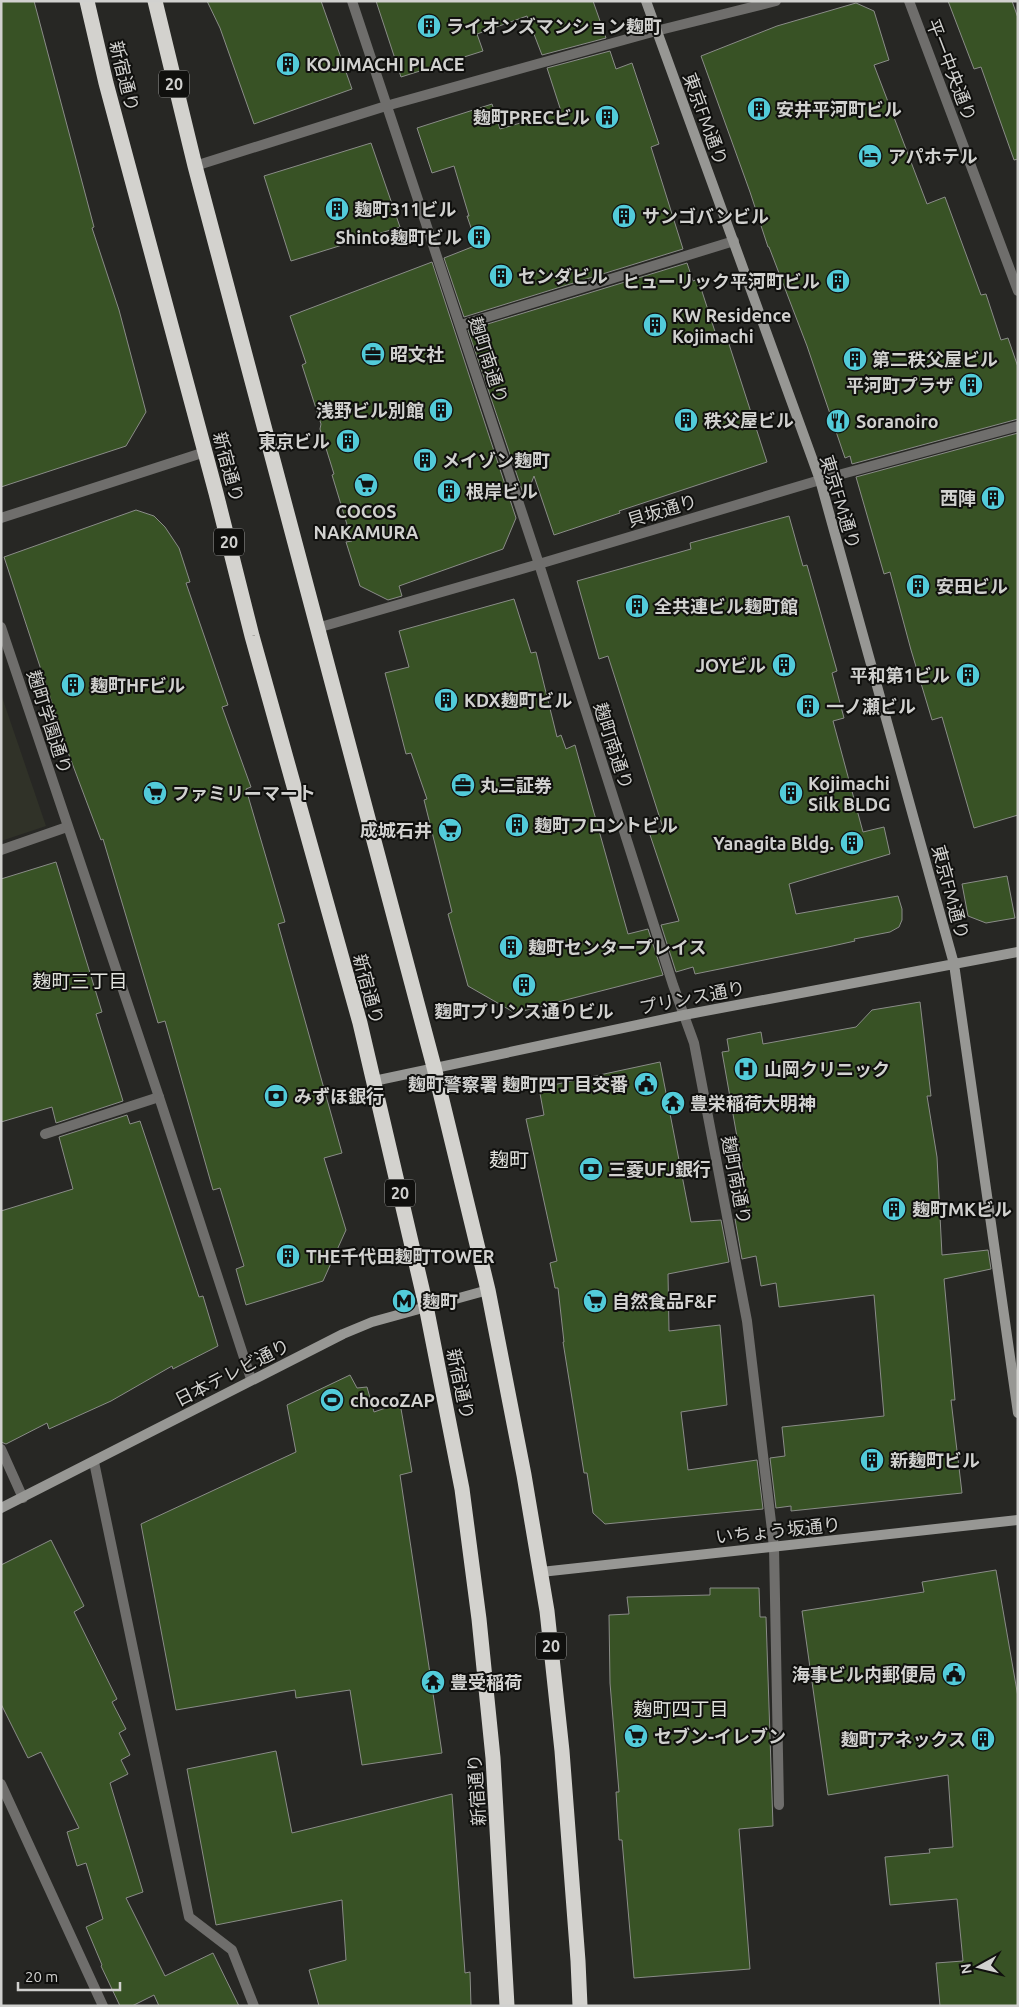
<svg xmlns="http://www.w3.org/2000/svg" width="1019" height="2007" font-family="Ubuntu,'Noto Sans JP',sans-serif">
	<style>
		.built { fill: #303228 }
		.building { fill: #385225; stroke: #8a8c88 }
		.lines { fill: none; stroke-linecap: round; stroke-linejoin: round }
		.lane { stroke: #6f6e6c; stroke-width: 10 }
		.street { stroke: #6f6e6c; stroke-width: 10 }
		.secondary { stroke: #979794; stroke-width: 10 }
		.highway { stroke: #d3d2ce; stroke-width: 15 }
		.labels { text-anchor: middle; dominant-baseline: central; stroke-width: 4; stroke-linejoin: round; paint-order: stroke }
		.shield { fill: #10100e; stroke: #979795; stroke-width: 1 }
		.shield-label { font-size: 16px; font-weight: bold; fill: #d1d1cf }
		.poi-label { font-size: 18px; font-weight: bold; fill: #d1d1cf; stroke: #10100e; text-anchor: start }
		.street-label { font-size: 18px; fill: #d1d1cf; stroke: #10100e }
		.neighbourhood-label { font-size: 19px; fill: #e1e2dd; stroke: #10100e }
		.quarter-label { font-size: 20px; fill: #e1e2dd; stroke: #10100e }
	</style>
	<rect width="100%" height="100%" fill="#272724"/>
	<path class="built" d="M1 694 46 826 1 841Z"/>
	<path class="building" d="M1 1H34L94 227 92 228 119 310 146 412 126 446 1 487Z
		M207 1H321L352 89 254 124 220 28Z
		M376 1H593L606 38 542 55 527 16 477 34 483 51 401 77Z
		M948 1H1012L1018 18V159L1014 160 981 67 974 69Z
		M856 3 874 11 889 60 874 65 927 204 945 197 981 295 986 294 1001 340 1008 338 1018 367V419L852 464 850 456 845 458 807 346 769 247H768L750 192 701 56 777 26Z
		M610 51 616 69 632 63 659 144 651 147 683 249 464 317 444 258 477 245 467 216H469L454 166 432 173 417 128 492 104 500 129 561 111 547 68Z
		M371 143 400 227 291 261 264 176Z
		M432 262 516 518 503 549 399 586 402 596 388 600 360 586 346 542 352 541 332 475 334 474 320 429 321 424 302 365 306 363 290 316Z
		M687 263 693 281 698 279 718 341 727 338 767 462 619 511 620 513 554 535 534 476 525 499 468 330Z
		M1018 433V815L974 828 942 717 932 720 911 650 890 572 884 574 856 477Z
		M136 510 154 516 165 527 179 548 190 582 186 583 228 705 222 707 251 787 246 789 285 922 278 924 342 1153 324 1158 346 1230 323 1281 246 1305 236 1269 244 1266 220 1188 213 1190 165 1021 158 1023 103 839 101 840 69 755 4 557Z
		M789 516 803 566 807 565 837 671 832 673 844 718 833 721 863 832 884 827 890 854 789 884 796 914 898 896 902 909V920L899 927 890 932 854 939 855 941 828 947 695 974 693 967 676 972 661 925 679 921 649 832 663 828 608 656 599 659 577 581 691 549 690 543Z
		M514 599 531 653 536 652 557 737 561 735 566 749 575 745 628 934 648 929 663 975 515 1013 468 986 448 914 452 912 424 800 427 799 411 753 406 754 385 673 409 667 399 631Z
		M56 862 102 1012 96 1014 123 1101 56 1123 52 1107 1 1122V879Z
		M1007 876 1015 918 986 923 968 916 962 884Z
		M920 1002 931 1096H927L937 1157 942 1255 988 1250 991 1269 944 1279 955 1400H951L962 1493 791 1511V1506L776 1508 770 1458 785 1456 782 1427 884 1416 874 1295 779 1307 776 1283 761 1286 756 1256 742 1259 735 1219 748 1218 745 1199H748L722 1052 729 1051 727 1039 761 1032 763 1044 856 1027 872 1010Z
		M660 1062 691 1222 721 1220 729 1262 668 1274 669 1331 720 1325 727 1405 681 1412 688 1470 757 1460 763 1509 605 1524 593 1513 587 1473H584L563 1342H564L558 1288H555L550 1263 557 1261 526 1119 544 1115 539 1088Z
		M127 1115 130 1124 140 1121 199 1297 203 1296 218 1346 173 1369 172 1366 111 1401 49 1429 47 1423 6 1444 1 1442V1211L73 1189 59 1137Z
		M350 1375 357 1388 367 1387 374 1412 400 1403 412 1472 400 1475 442 1753 362 1765 350 1690 296 1698 295 1690 176 1710 141 1524 296 1452 287 1405Z
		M51 1540 84 1606 74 1612 117 1699 112 1702 126 1729 119 1733 130 1755 121 1760 128 1774 110 1783 143 1892 126 1898 165 1976 213 1953 239 2006H159L154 1995 132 2006H120L101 1966 102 1965 86 1927 103 1919 86 1863 77 1866 67 1832 79 1828 41 1752 28 1758 1 1704V1565Z
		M996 1570 1018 1697V2006H940L936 1963 963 1961 957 1899 890 1905 885 1857 930 1853 929 1849 953 1847 948 1775 828 1795 802 1611 924 1592 922 1582Z
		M710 1588H759L760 1617H766L773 1826 739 1829 750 1969 634 1978 622 1840H619L616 1792H619L610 1683 609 1615 629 1614 627 1597 710 1595Z
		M276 1751 292 1833 452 1794 465 1973 470 1972 471 2006H319L309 1970 346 1960 342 1900 216 1925 187 1769Z"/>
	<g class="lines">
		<path class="lane" d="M461 325 734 241
			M1 850 67 827
			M45 1134 159 1097
			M1 1449 23 1498
			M94 1462 189 1917 232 1950 254 2006
			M774 1547 779 1805"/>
		<path class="street" d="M352 1 539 564 673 985 694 1043 747 1321 774 1547
			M909 1 1018 291
			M195 166 386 106 656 31 776 1
			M1 518 205 452
			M1 627 159 1097 251 1379
			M317 628 539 564 820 480 1018 426
			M1 1784 103 2006"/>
		<path class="secondary" d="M646 1 820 480 954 964 1018 1413
			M374 1081 684 1015 1018 952
			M1 1508 343 1334 372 1322 488 1290
			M541 1572 1018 1520"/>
		<path class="highway" d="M87 1 106 83 216 493 252 636 360 1023 426 1306 462 1489 479 1619 493 1758 507 2006
			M155 1 195 166 434 1067 488 1290 524 1475 547 1611 562 1751 578 1961 580 2006"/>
	</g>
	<defs>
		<g id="building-disc" transform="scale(1.25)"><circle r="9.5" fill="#52cbd9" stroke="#10100e"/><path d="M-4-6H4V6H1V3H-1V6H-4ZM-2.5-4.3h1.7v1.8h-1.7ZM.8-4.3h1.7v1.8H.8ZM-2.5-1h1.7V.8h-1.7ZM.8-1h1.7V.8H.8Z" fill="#111"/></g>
		<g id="hotel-disc" transform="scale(1.25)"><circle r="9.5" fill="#52cbd9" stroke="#10100e"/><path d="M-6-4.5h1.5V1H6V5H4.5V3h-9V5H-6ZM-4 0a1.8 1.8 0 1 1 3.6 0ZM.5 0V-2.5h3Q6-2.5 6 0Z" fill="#111"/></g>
		<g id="office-disc" transform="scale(1.25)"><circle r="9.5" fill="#52cbd9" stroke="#10100e"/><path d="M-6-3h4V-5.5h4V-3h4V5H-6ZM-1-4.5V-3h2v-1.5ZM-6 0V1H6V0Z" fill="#111"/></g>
		<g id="restaurant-disc" transform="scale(1.25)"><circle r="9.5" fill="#52cbd9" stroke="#10100e"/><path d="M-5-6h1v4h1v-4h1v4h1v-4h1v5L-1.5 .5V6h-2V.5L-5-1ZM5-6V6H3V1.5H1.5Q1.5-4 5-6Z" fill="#111"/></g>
		<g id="supermarket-disc" transform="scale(1.25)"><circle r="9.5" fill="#52cbd9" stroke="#10100e"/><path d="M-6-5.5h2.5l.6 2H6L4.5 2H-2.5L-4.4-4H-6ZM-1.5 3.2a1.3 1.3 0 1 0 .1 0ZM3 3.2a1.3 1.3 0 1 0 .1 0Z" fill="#111"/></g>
		<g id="hospital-disc" transform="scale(1.25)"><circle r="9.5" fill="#52cbd9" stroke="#10100e"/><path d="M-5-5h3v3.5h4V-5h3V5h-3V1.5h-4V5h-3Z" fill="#111"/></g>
		<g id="civic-disc" transform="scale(1.25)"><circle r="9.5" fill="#52cbd9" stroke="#10100e"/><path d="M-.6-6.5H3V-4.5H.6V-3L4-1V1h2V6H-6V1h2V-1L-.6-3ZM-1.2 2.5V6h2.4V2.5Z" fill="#111"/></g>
		<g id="bank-disc" transform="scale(1.25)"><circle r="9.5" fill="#52cbd9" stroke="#10100e"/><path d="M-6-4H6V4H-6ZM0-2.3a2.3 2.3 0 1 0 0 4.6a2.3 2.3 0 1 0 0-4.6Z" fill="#111"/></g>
		<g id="temple-disc" transform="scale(1.25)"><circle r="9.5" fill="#52cbd9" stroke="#10100e"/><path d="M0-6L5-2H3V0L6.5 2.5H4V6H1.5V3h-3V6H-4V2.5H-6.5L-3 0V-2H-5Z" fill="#111"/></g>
		<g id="metro-disc" transform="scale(1.25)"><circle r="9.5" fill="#52cbd9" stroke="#10100e"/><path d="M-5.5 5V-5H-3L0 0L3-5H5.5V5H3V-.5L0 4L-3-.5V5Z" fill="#111"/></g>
		<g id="stadium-disc" transform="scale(1.25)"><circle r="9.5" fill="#52cbd9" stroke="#10100e"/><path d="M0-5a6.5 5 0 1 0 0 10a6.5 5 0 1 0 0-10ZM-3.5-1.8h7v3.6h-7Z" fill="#111"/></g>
	</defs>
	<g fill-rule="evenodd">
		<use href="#building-disc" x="429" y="26"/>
		<use href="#building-disc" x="288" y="64"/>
		<use href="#building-disc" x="759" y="109"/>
		<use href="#building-disc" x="607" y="117"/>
		<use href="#hotel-disc" x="870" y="156"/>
		<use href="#building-disc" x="337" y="209"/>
		<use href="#building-disc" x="624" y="216"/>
		<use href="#building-disc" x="479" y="237"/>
		<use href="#building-disc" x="501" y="276"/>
		<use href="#building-disc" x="838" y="281"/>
		<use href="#building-disc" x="655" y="325"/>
		<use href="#office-disc" x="373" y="354"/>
		<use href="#building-disc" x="855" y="359"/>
		<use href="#building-disc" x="971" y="385"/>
		<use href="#building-disc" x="441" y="410"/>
		<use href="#building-disc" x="686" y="420"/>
		<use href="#restaurant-disc" x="838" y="421"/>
		<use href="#building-disc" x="348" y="441"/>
		<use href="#building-disc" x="425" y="460"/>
		<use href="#supermarket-disc" x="366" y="485"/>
		<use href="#building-disc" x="449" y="491"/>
		<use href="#building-disc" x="993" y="498"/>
		<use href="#building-disc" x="918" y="586"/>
		<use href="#building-disc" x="637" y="606"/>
		<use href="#building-disc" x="784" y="665"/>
		<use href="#building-disc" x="968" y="675"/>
		<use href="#building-disc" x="73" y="685"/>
		<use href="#building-disc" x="446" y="700"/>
		<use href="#building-disc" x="808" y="706"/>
		<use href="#office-disc" x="463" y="785"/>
		<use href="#supermarket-disc" x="155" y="793"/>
		<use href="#building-disc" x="791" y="793"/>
		<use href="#building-disc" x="517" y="825"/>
		<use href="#supermarket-disc" x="450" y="830"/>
		<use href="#building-disc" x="852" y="843"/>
		<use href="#building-disc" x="511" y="947"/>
		<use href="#building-disc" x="524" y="985"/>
		<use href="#hospital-disc" x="746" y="1069"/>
		<use href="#civic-disc" x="646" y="1084"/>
		<use href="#bank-disc" x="276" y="1096"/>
		<use href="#temple-disc" x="673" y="1103"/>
		<use href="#bank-disc" x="591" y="1169"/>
		<use href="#building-disc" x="894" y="1209"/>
		<use href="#building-disc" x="288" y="1256"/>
		<use href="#metro-disc" x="404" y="1301"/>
		<use href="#supermarket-disc" x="595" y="1301"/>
		<use href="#stadium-disc" x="332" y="1400"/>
		<use href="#building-disc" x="872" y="1460"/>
		<use href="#civic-disc" x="954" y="1674"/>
		<use href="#temple-disc" x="433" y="1682"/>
		<use href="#supermarket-disc" x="636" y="1736"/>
		<use href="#building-disc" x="983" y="1739"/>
	</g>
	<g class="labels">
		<g class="shield">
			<rect x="159" y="70.5" width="30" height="27" rx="4"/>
			<rect x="214" y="528.5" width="30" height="27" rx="4"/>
			<rect x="385" y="1179.5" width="30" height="27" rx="4"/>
			<rect x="536" y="1632.5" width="30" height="27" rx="4"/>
		</g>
		<g class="shield-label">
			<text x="174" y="84">20</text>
			<text x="229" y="542">20</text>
			<text x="400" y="1193">20</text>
			<text x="551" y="1646">20</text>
		</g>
		<g class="poi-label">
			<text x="446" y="26">ライオンズマンション麹町</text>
			<text x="306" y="64">KOJIMACHI PLACE</text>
			<text x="776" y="109">安井平河町ビル</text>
			<text x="590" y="117" text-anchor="end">麹町PRECビル</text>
			<text x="888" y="156">アパホテル</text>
			<text x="354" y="209">麹町311ビル</text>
			<text x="642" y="216">サンゴバンビル</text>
			<text x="462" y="237" text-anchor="end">Shinto麹町ビル</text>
			<text x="518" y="276">センダビル</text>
			<text x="820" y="281" text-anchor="end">ヒューリック平河町ビル</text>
			<text x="672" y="315">KW Residence<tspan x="672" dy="21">Kojimachi</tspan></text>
			<text x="390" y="354">昭文社</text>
			<text x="872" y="359">第二秩父屋ビル</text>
			<text x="954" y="385" text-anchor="end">平河町プラザ</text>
			<text x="424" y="410" text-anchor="end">浅野ビル別館</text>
			<text x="704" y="420">秩父屋ビル</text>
			<text x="856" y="421">Soranoiro</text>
			<text x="330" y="441" text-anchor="end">東京ビル</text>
			<text x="442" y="460">メイゾン麹町</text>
			<text x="466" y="491">根岸ビル</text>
			<text x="976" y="498" text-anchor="end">西陣</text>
			<text x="366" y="511" text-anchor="middle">COCOS<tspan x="366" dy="21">NAKAMURA</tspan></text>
			<text x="936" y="586">安田ビル</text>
			<text x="654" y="606">全共連ビル麹町館</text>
			<text x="766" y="665" text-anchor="end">JOYビル</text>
			<text x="950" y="675" text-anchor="end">平和第1ビル</text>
			<text x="90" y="685">麹町HFビル</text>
			<text x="464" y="700">KDX麹町ビル</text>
			<text x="826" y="706">一ノ瀬ビル</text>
			<text x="808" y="783">Kojimachi<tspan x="808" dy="21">Silk BLDG</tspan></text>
			<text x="480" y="785">丸三証券</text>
			<text x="172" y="793">ファミリーマート</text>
			<text x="534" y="825">麹町フロントビル</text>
			<text x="432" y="830" text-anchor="end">成城石井</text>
			<text x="834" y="843" text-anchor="end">Yanagita Bldg.</text>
			<text x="528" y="947">麹町センタープレイス</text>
			<text x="524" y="1011" text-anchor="middle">麴町プリンス通りビル</text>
			<text x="764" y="1069">山岡クリニック</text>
			<text x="628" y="1084" text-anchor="end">麹町警察署 麹町四丁目交番</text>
			<text x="294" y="1096">みずほ銀行</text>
			<text x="690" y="1103">豊栄稲荷大明神</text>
			<text x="608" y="1169">三菱UFJ銀行</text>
			<text x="912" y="1209">麹町MKビル</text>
			<text x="306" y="1256">THE千代田麹町TOWER</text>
			<text x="422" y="1301">麹町</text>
			<text x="612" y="1301">自然食品F&amp;F</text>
			<text x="350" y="1400">chocoZAP</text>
			<text x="890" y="1460">新麹町ビル</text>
			<text x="936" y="1674" text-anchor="end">海事ビル内郵便局</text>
			<text x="450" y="1682">豊受稲荷</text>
			<text x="654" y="1736">セブン-イレブン</text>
			<text x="966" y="1739" text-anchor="end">麹町アネックス</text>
		</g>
		<g class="street-label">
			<text transform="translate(952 70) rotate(69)">平一中央通り</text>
			<text transform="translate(125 76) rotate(76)">新宿通り</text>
			<text transform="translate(706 119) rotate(70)">東京FM通り</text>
			<text transform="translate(489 360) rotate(72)">麹町南通り</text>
			<text transform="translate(229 467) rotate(75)">新宿通り</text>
			<text transform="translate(841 502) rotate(73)">東京FM通り</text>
			<text transform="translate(662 510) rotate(-17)">貝坂通り</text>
			<text transform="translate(50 722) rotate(72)">麹町学園通り</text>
			<text transform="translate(614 746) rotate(72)">麹町南通り</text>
			<text transform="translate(951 892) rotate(75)">東京FM通り</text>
			<text transform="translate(369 989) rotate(75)">新宿通り</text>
			<text transform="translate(692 997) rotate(-11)">プリンス通り</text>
			<text transform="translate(737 1180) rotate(79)">麹町南通り</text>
			<text transform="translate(232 1372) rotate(-27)">日本テレビ通り</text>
			<text transform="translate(461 1384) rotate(78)">新宿通り</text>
			<text transform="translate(778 1530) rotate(-6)">いちょう坂通り</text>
			<text transform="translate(476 1790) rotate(-94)">新宿通り</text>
		</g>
		<g class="neighbourhood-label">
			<text x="80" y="981">麹町三丁目</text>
			<text x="681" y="1709">麹町四丁目</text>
		</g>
		<g class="quarter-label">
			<text x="509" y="1159">麹町</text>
		</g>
	</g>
	<rect width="1019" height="2007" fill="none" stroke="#d1d1cf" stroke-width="5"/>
	<g transform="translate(979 1967) rotate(262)" stroke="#10100e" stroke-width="4" paint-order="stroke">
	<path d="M0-4L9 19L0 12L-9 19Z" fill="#d1d1cf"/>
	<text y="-8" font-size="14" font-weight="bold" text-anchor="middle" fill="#d1d1cf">N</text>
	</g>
	<path d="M18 1982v8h102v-8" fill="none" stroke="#d1d1cf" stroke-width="2.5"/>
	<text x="25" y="1982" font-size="15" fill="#d1d1cf" stroke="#10100e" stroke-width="4" paint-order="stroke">20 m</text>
</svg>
